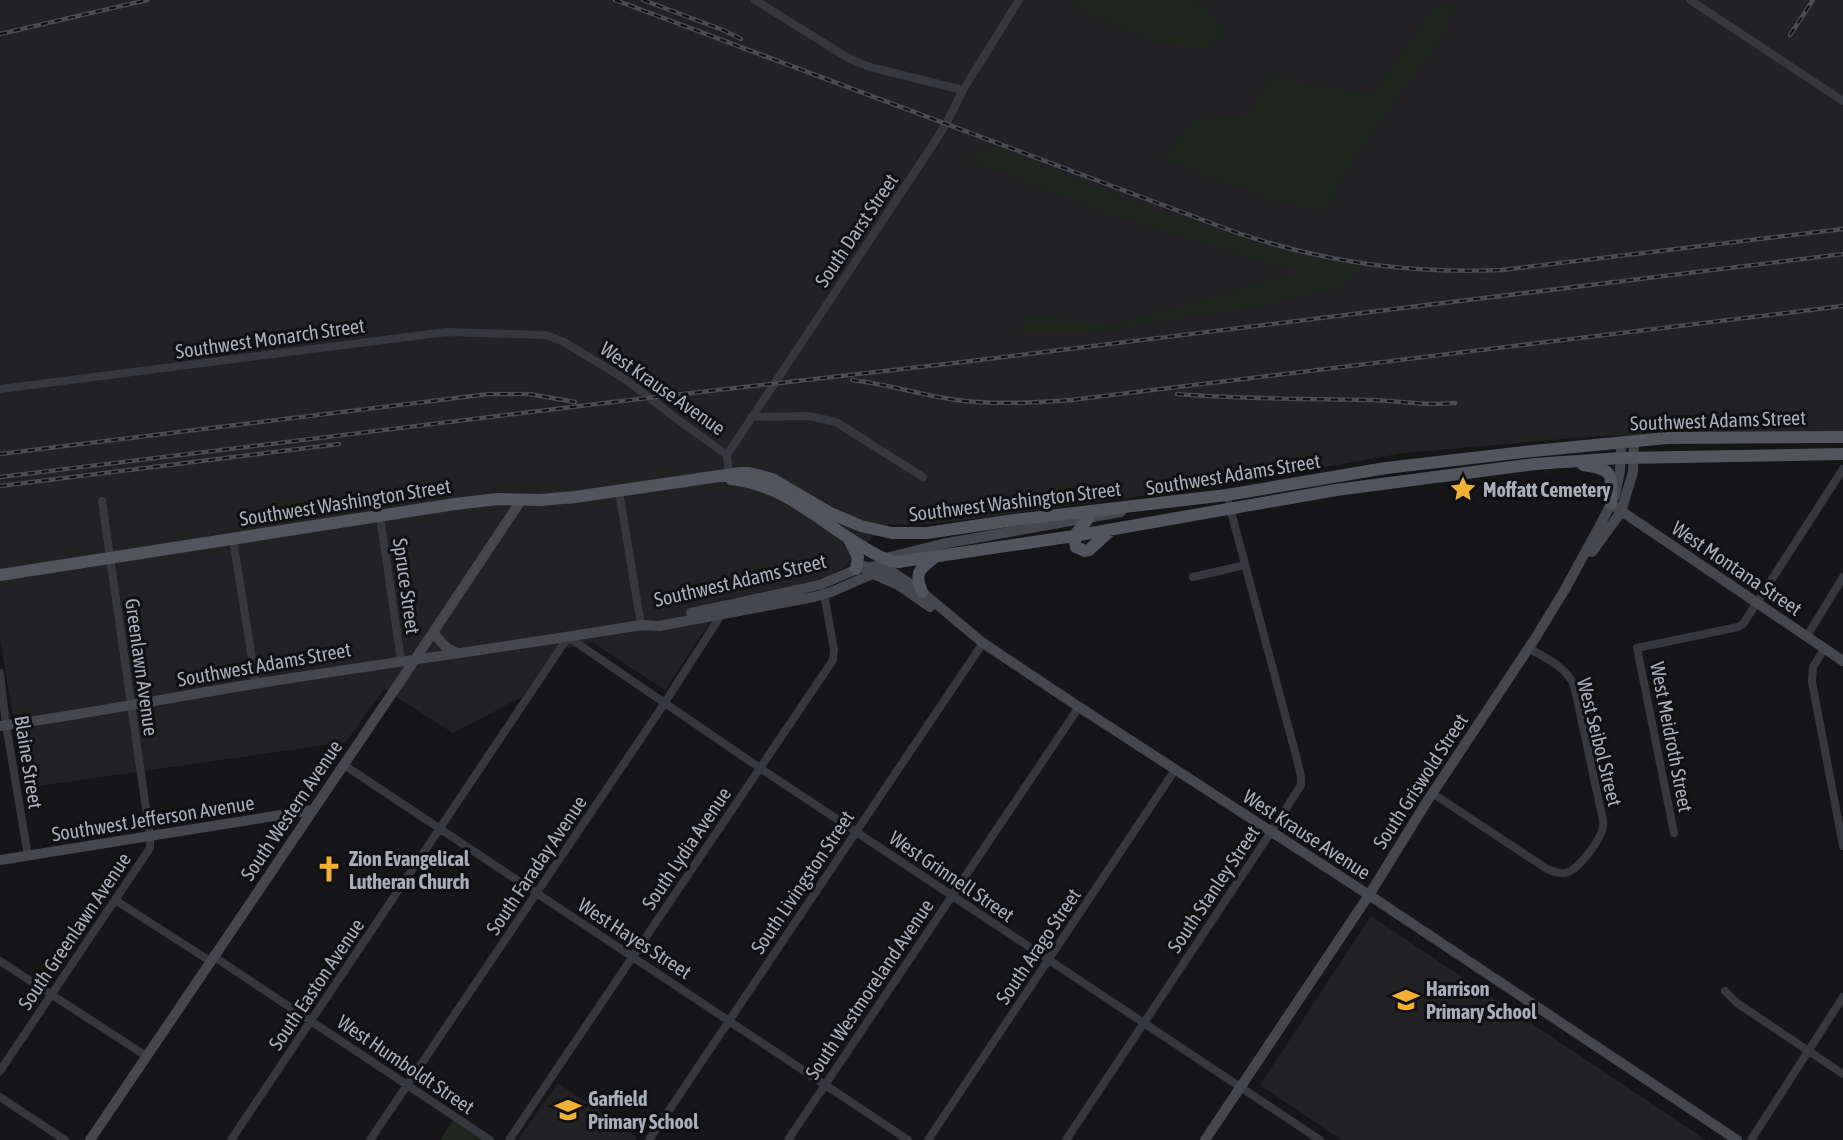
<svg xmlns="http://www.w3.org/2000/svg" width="1843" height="1140" font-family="'Asap Condensed',sans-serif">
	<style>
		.built { fill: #222225 }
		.green { fill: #1e261f }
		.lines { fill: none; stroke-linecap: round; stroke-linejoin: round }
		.street { stroke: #37383d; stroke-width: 8 }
		.secondary { stroke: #45474d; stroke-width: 10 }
		.primary { stroke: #53555c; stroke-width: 12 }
		.rail-casing { stroke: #4a4c52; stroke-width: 4.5 }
		.rail { stroke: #111113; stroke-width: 2; stroke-dasharray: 7; stroke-linecap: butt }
		.labels { text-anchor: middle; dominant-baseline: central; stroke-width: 6; stroke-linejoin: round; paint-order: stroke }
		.street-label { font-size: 20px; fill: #a8adb8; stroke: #111113 }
		.poi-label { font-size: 20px; font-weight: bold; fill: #a8adb8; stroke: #111113; text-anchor: start }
	</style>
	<rect width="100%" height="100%" fill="#161618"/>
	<path class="built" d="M0 0H1843V431L1599 436 1404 453 1231 484 934 524 884 525 843 568 827 577 789 589 725 599 665 690 592 642 553 652 522 697 453 733 384 689 346 742 25 788 0 639Z
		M1371 916 1706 1140H1342L1260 1085Z
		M558 1083 637 1137 635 1140H518Z"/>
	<path class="green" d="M1071 0H1189L1203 7 1225 33 1205 49 1158 43 1085 11Z
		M1458 0 1442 37 1354 158 1325 210 1278 202 1163 159 1195 121 1250 113 1272 75 1325 88 1374 95 1433 9Z
		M997 147 1131 202 1294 254 1360 267 1338 288 1254 307 1082 334H1020L1030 315 1115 324 1259 285 1298 272 1106 213 967 159Z
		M454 1119 487 1140H440Z"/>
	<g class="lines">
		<path class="street" d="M755 0 848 58 870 67 963 90
			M1690 0 1843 101
			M0 389 446 332 546 335 564 342 625 379 677 419 727 455
			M751 417 809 416 836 422 923 477
			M729 478 727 455 930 149 946 124 963 90 1019 0
			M619 492 641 625
			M380 516 401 661
			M233 539 256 684
			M1193 577 1245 565
			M1807 636 1843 577
			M1824 649 1813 667 1812 682 1843 846
			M0 673 6 725 28 856
			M344 765 908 1140
			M1432 793 1547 869C1553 871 1558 874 1565 873 1578 871 1602 838 1603 826 1604 821 1602 815 1601 811L1574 685C1565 666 1545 658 1529 648
			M1674 833 1637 648 1738 627 1743 624 1843 469
			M115 900 210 961
			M213 956 490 1140
			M0 961 146 1056
			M1725 991 1737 1003 1843 1074
			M0 1071 150 848V837L102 501
			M0 1097 65 1140
			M231 1140 568 637 760 768 1320 1140
			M370 1140 660 710 723 612
			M509 1140 833 660 834 649 824 594
			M649 1140 983 643
			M788 1140 1079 707
			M928 1140 1175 770
			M1066 1140 1271 832 1301 785V777L1299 767 1229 504
			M1751 1140 1843 997"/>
		<path class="secondary" d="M1611 504 1843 661
			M1592 552 1621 512 1633 472 1634 442
			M881 559 942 544 1121 512
			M859 568 878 566 891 571 922 592 983 643 1079 707 1369 895 1737 1140
			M873 574 898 585 930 607
			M691 613 802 589 822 584 864 566
			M433 633 447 648 457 653
			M0 726C87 714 173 697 260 683 387 663 514 646 641 625L659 626 814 597 831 592 887 568
			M0 860 312 810
			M90 1140 416 658 522 499
			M1205 1140 1369 895 1426 803 1534 640 1564 591 1598 529 1615 496 1620 471 1621 443"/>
		<path class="primary" d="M1583 465C1618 470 1610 476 1611 504
			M731 479C783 485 813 516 855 542 868 550 882 560 898 562L1074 536 1336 490 1535 464 1621 458 1843 454
			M1088 519 1074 536 1076 547 1085 551 1089 550 1111 530
			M849 539 858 557 856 569
			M0 575 455 504 498 499 540 500 575 497 740 473H749L772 479 830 513 861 526 892 533H927L1014 520 1227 495 1386 468 1533 451 1667 438 1843 437
			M922 592C914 572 919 570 935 557"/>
		<g class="rail-casing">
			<path id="rail" d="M615 0 1235 232C1321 262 1411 274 1502 270L1843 229
				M643 0 723 30 741 39
				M0 34 147 0
				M1790 35 1813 0
				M852 380C887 384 921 395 956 400 994 405 1033 403 1071 400L1843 306
				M1177 394C1242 399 1308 399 1373 400 1401 401 1428 406 1455 403
				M0 454 489 394H529L575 402
				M0 477 613 402 946 364 1843 254
				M0 486 339 444"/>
		</g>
		<use href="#rail" class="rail"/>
	</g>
	<defs>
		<g id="sight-bare" transform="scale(2.07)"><path d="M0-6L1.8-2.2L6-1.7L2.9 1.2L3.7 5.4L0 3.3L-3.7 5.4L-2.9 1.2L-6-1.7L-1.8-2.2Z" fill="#f2b134" stroke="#111113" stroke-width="2.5" paint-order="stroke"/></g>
		<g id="church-bare" transform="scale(2.07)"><path d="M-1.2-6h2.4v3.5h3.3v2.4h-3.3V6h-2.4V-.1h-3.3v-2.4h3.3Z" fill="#f2b134" stroke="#111113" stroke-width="2.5" paint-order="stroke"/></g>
		<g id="school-bare" transform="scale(2.07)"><path d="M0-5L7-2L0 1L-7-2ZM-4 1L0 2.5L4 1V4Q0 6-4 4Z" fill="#f2b134" stroke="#111113" stroke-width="2.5" paint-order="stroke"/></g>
	</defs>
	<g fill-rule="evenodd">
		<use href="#sight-bare" x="1463" y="489"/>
		<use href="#church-bare" x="329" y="869"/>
		<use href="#school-bare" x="1406" y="1000"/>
		<use href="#school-bare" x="568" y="1110"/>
	</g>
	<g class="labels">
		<g class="street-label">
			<text transform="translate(856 230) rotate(-56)">South Darst Street</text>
			<text transform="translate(270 338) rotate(-8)">Southwest Monarch Street</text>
			<text transform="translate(663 388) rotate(35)">West Krause Avenue</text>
			<text transform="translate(1718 420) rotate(-2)">Southwest Adams Street</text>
			<text transform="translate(1233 474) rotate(-9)">Southwest Adams Street</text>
			<text transform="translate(1015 501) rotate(-7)">Southwest Washington Street</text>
			<text transform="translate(345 502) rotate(-9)">Southwest Washington Street</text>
			<text transform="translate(1737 568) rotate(34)">West Montana Street</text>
			<text transform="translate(740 580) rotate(-13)">Southwest Adams Street</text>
			<text transform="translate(407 586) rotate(82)">Spruce Street</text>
			<text transform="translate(264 664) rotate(-10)">Southwest Adams Street</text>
			<text transform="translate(142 667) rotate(82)">Greenlawn Avenue</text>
			<text transform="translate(1672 737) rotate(79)">West Meidroth Street</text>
			<text transform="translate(1600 742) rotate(76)">West Seibol Street</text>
			<text transform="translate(29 762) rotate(81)">Blaine Street</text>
			<text transform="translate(1420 781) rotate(-57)">South Griswold Street</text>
			<text transform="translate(291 810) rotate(-56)">South Western Avenue</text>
			<text transform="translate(153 818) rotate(-9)">Southwest Jefferson Avenue</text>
			<text transform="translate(1307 834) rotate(33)">West Krause Avenue</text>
			<text transform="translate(686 848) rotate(-56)">South Lydia Avenue</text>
			<text transform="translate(536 865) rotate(-56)">South Faraday Avenue</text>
			<text transform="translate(952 876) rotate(34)">West Grinnell Street</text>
			<text transform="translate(802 882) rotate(-56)">South Livingston Street</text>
			<text transform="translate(1213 889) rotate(-56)">South Stanley Street</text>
			<text transform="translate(74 931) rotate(-56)">South Greenlawn Avenue</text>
			<text transform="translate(635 938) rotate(33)">West Hayes Street</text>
			<text transform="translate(1038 946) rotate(-56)">South Arago Street</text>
			<text transform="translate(316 984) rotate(-56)">South Easton Avenue</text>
			<text transform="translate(869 989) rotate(-56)">South Westmoreland Avenue</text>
			<text transform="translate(406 1064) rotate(34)">West Humboldt Street</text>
		</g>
		<g class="poi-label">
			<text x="1483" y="489">Moffatt Cemetery</text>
			<text x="349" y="858">Zion Evangelical<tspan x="349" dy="23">Lutheran Church</tspan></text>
			<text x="1426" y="988">Harrison<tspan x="1426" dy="23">Primary School</tspan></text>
			<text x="588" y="1098">Garfield<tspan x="588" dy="23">Primary School</tspan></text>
		</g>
	</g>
</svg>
